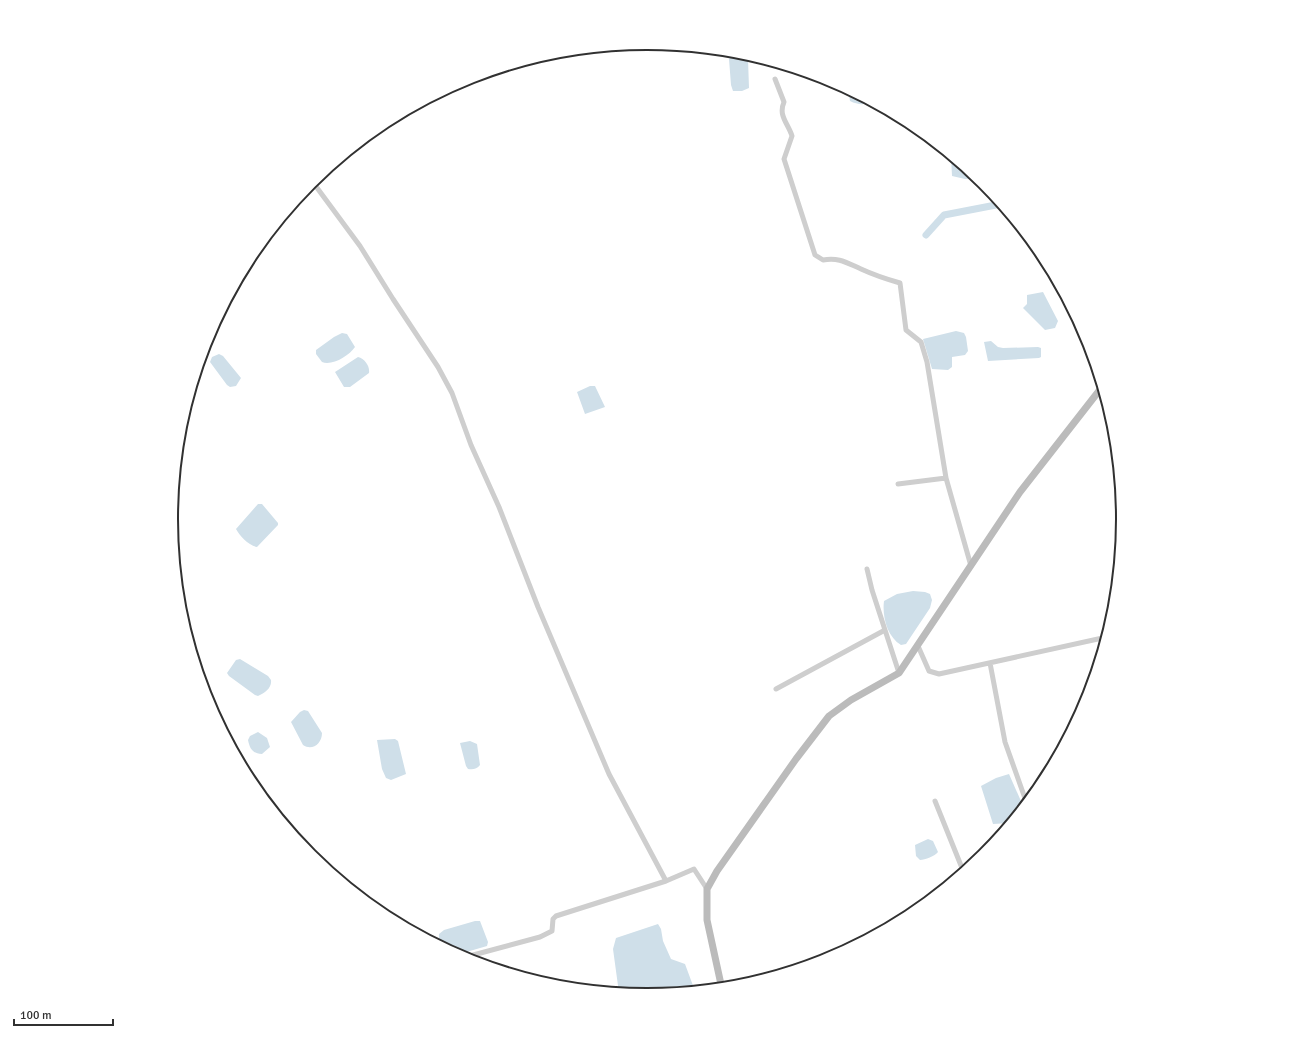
<svg xmlns="http://www.w3.org/2000/svg" width="1294" height="1039" font-family="Signika,sans-serif">
	<style>
		.water { fill: #cfdfe9 }
		.lines { fill: none; stroke-linecap: round; stroke-linejoin: round }
		.canal { stroke: #cfdfe9; stroke-width: 7 }
		.minor { stroke: #cecece; stroke-width: 5 }
		.secondary { stroke: #bbb; stroke-width: 7 }
		.rim { fill: none; stroke: #313131; stroke-width: 2 }
	</style>
	<rect width="100%" height="100%" fill="#fff"/>
	<path class="water" d="M743 55 747 57 748 59 749 88 742 91H733L731 85 729 59 731 57Z
		M848 89 872 102C864 105 858 105 850 101Z
		M951 156 978 178 965 179 952 176Z
		M1043 292 1058 321 1055 328 1045 330 1023 308 1027 304V295Z
		M956 331 964 333 966 337 968 351 965 355 952 357V367L948 370 932 369 923 339Z
		M342 333 347 334 355 347C349 356 332 366 322 362L316 354V350L334 337Z
		M991 341 998 347 1003 348 1038 347 1041 348V357L1039 358 988 361 984 342Z
		M219 354 223 356 241 378 236 386 230 387 227 385 210 362 212 357Z
		M358 357C365 359 370 366 369 373L350 387H344L335 372Z
		M590 386H595L605 407 585 414 577 392Z
		M258 504H262L278 523V525L257 547C249 546 239 535 236 529Z
		M913 591 925 592 930 594 932 600 930 608 906 644 901 645C887 637 882 616 884 601L897 594Z
		M240 659 268 676 271 680C272 688 265 693 258 696L255 695 229 676 227 673 236 660Z
		M304 710 308 711 322 733C322 744 312 751 303 745L291 722 300 712Z
		M258 732 267 738 270 747 262 754C252 753 250 749 248 740L250 736Z
		M395 739 398 741 406 774 391 780 386 778 382 769 377 740Z
		M470 741 477 744 480 765C477 769 473 770 468 769L466 766 460 743Z
		M1009 774 1024 808 1010 823 993 824 981 786 996 778Z
		M928 839 933 841 938 852C935 856 925 860 920 860L916 856 915 845Z
		M475 921H480L488 942 487 946 456 955C446 950 438 947 439 934L444 930Z
		M658 924 661 929 663 941 671 959 685 964 695 991 647 996 619 993 613 949 616 938Z"/>
	<g class="lines">
		<path class="canal" d="M926 235 944 215 1001 204"/>
		<path class="minor" d="M775 79 784 102C778 116 788 123 792 136L784 159 815 255 823 260C839 257 847 263 861 269 874 275 886 279 900 283L906 330 921 342 927 362 946 478 971 566
			M312 181 360 246 393 299 438 367 452 393 471 445 499 507 538 607 609 774 666 881
			M1114 426V427
			M898 484 946 478
			M867 569 872 590 899 673
			M918 646 929 671 939 674 1107 637
			M990 663 1005 742 1027 804
			M776 689 885 630
			M935 801 964 873
			M431 942 436 945
			M462 958 540 937 552 931 553 919 556 916 666 881 694 869 707 889"/>
		<path class="secondary" d="M722 989 707 920V889L717 871 796 759 829 716 851 700 899 673 1020 492 1102 387"/>
	</g>
	<path d="M0 0H1294V1039H0ZM178 519a469 469 0 1 1 938 0a469 469 0 1 1-938 0Z" fill="#fff" fill-rule="evenodd"/>
	<path class="rim" d="M178 519a469 469 0 1 1 938 0a469 469 0 1 1-938 0Z"/>
	<path d="M14 1019v6h99v-6" fill="none" stroke="#313131" stroke-width="2"/>
	<text x="20" y="1019" font-size="12" fill="#313131" stroke="#ffffff" stroke-width="3" paint-order="stroke">100 m</text>
</svg>
